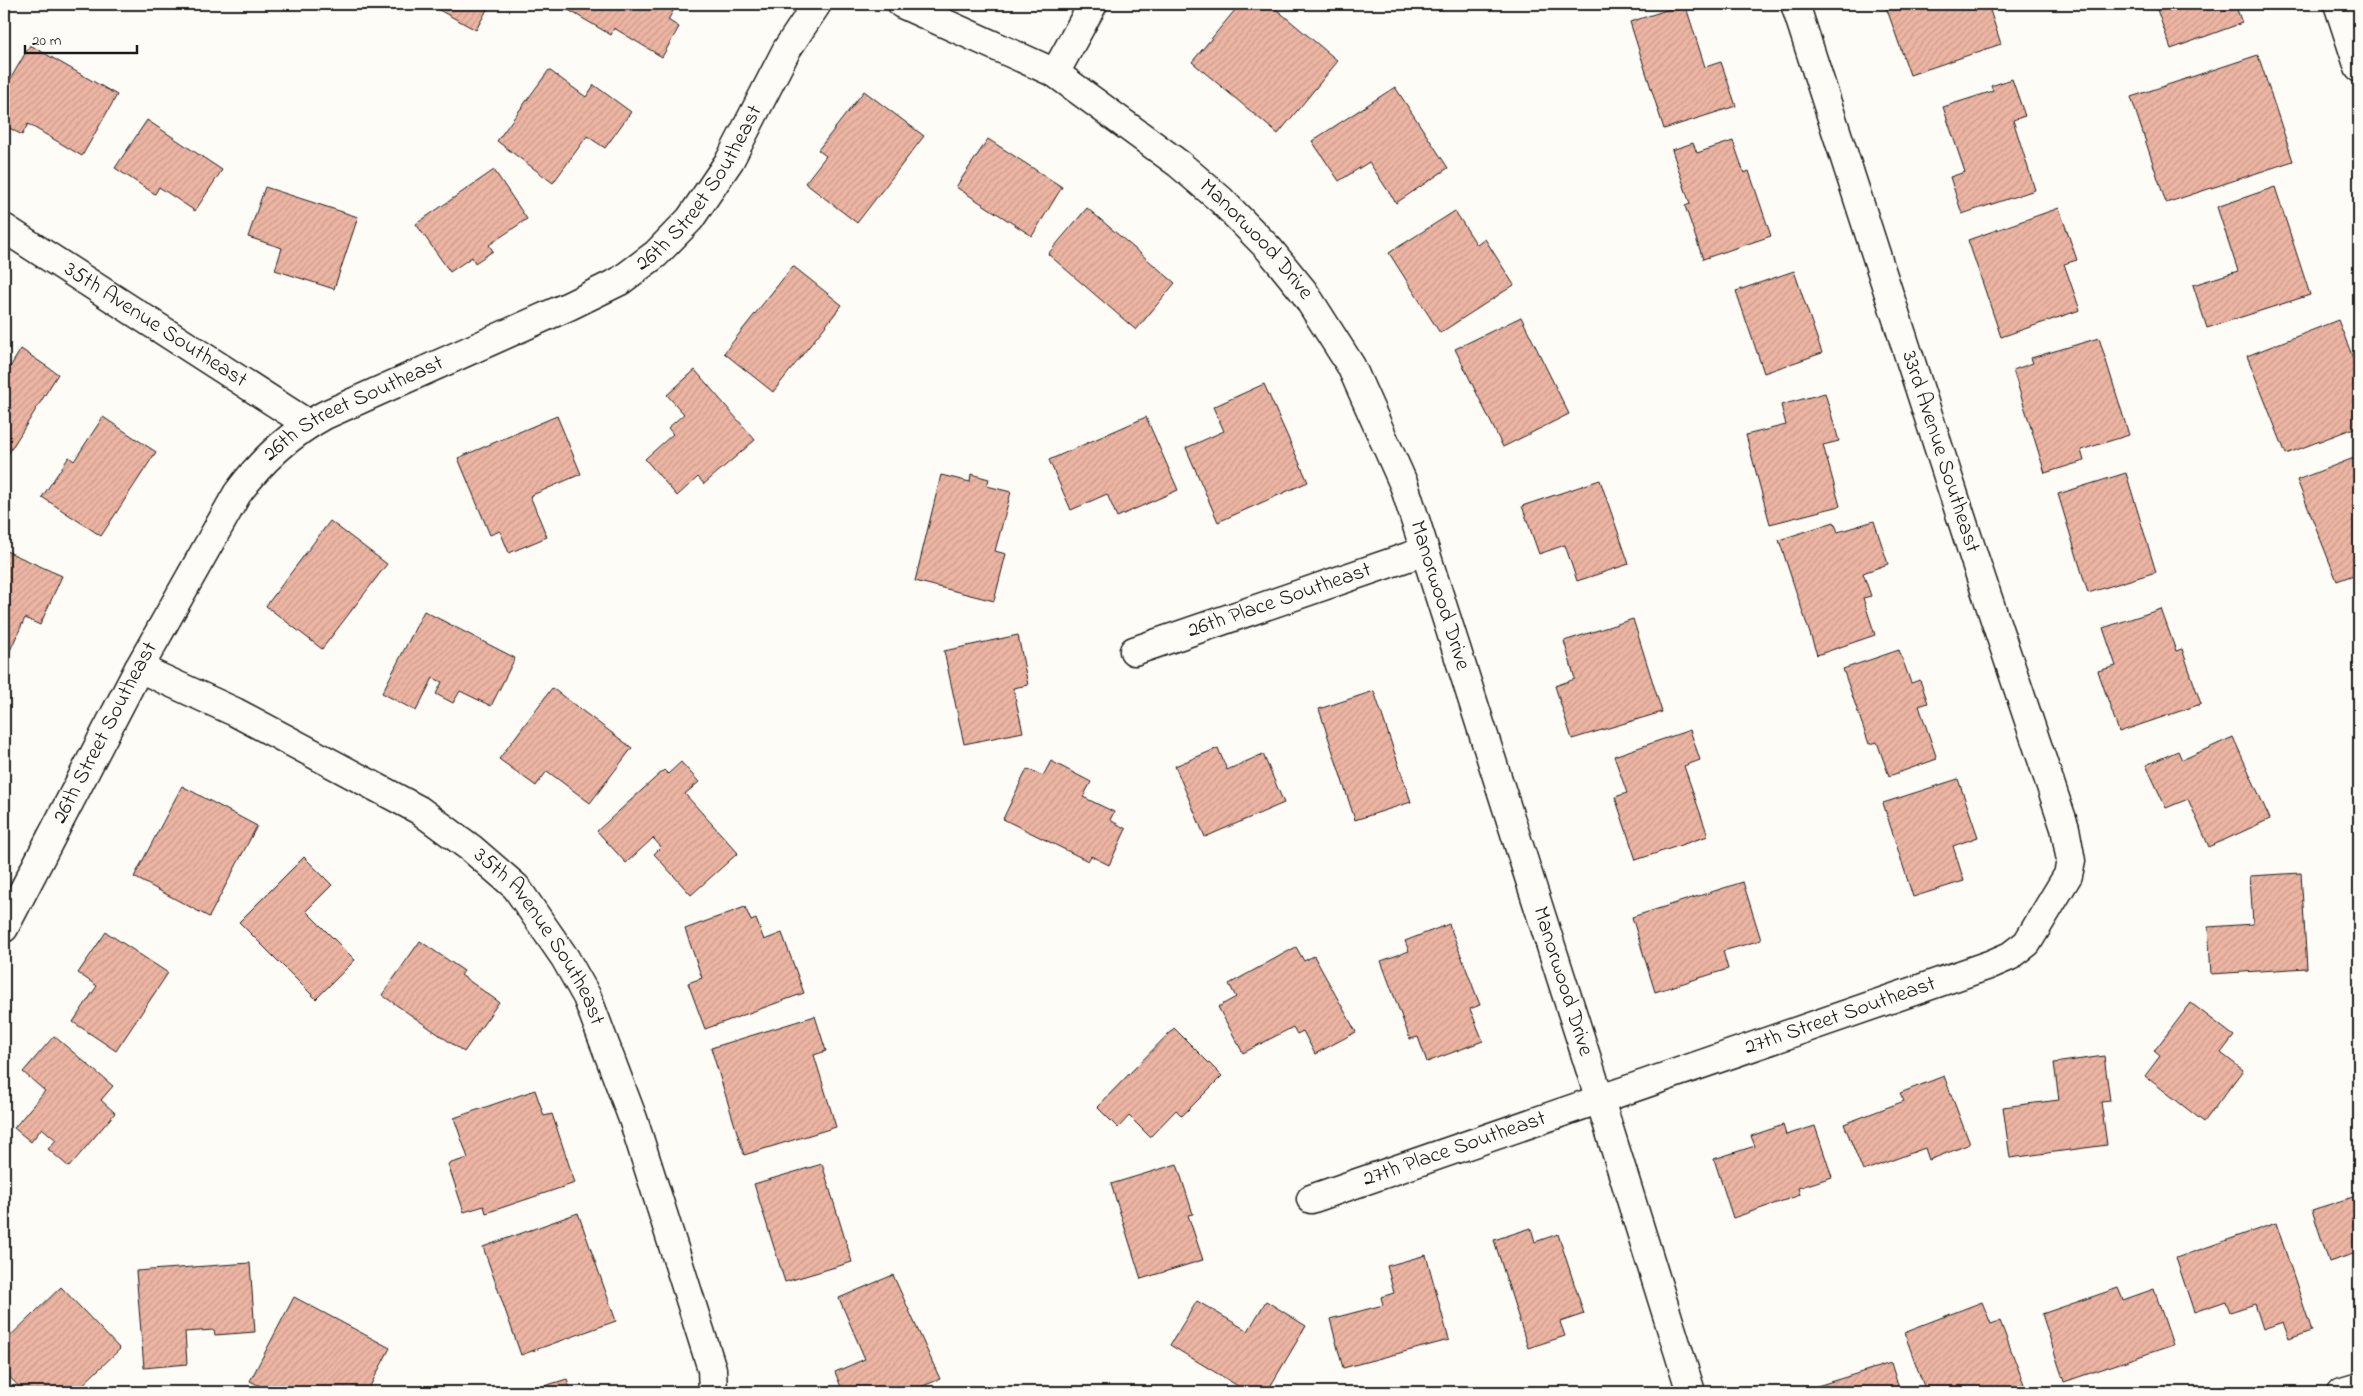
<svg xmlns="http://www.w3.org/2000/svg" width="2363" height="1396" font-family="'Indie Flower',sans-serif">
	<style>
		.building { fill: url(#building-hatch); stroke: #1c1c1c }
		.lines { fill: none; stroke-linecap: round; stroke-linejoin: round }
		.minor-casing { stroke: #1c1c1c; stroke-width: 31 }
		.minor { stroke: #fdfcf7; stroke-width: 28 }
		.labels { text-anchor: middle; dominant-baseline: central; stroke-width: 5; stroke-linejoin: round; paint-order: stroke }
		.street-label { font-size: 22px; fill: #1c1c1c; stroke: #fdfcf7 }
	</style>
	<defs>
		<pattern id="building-hatch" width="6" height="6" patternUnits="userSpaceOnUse" patternTransform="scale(1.25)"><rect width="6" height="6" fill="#edb5a3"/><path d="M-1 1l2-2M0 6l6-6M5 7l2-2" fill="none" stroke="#cb9b8c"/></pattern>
	</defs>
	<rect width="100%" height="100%" fill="#fdfcf7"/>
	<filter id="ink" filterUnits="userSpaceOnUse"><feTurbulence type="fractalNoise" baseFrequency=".02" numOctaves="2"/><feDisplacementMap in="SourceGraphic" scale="10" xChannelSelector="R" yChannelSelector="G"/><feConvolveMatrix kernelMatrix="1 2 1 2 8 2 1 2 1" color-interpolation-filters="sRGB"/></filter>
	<g filter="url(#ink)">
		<path class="building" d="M428 4H490L476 30Z
			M568 4H677L668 20 679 27 662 57 614 28 611 35 565 8Z
			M1240 4H1270L1338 61 1278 134 1192 62Z
			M1685 4 1705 67 1721 62 1736 106 1664 129 1630 22Z
			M1885 4H1988L2001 44 1910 75Z
			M2155 4H2235L2242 23 2171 49Z
			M30 45 117 95 82 156 28 124 22 135 4 125V90Z
			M2258 55 2293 161 2166 203 2131 97Z
			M549 70 586 97 594 85 631 112 605 148 587 136 553 183 497 141Z
			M2012 79 2025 116 2013 120 2035 190 1962 214 1950 177 1965 172 1943 107 1993 91 1991 86Z
			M1395 87 1448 168 1396 203 1369 162 1339 181 1312 141Z
			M864 91 924 136 857 223 805 183 826 156 818 150Z
			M147 120 222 170 195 211 159 187 155 194 115 168Z
			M988 139 1062 187 1032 236 956 187Z
			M1733 141 1744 173 1749 171 1771 236 1703 259 1685 206 1690 204 1672 150 1693 143 1697 153Z
			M494 170 527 219 489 245 493 251 475 263 472 257 450 272 416 224Z
			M265 187 358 217 334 289 275 270 282 248 248 237Z
			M2275 187 2310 295 2207 328 2193 285 2238 271 2217 207Z
			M1087 208 1175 283 1136 330 1048 254Z
			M2059 208 2077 260 2064 264 2080 310 2001 337 1968 240Z
			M1455 211 1477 245 1485 239 1514 285 1440 333 1389 253Z
			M793 266 842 305 773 392 724 353Z
			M1794 271 1822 353 1764 373 1736 291Z
			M1521 317 1569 414 1503 447 1455 349Z
			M2338 320 2359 373V426L2286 454 2247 356Z
			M2099 338 2129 435 2081 450 2084 461 2045 473 2013 370 2033 363 2031 358Z
			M21 349 58 374 5 459 4 377Z
			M695 370 755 440 704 484 698 477 677 496 645 459 673 434 668 428 684 414 667 395Z
			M1264 384 1308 482 1218 522 1186 448 1224 431 1213 407Z
			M1825 393 1839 441 1823 445 1840 506 1770 524 1746 435 1786 425 1781 405Z
			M557 416 581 474 530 496 547 537 509 553 500 531 490 535 458 458Z
			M103 417 156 452 101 536 42 497 69 457 74 461Z
			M1146 417 1178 490 1117 517 1107 494 1071 510 1049 460Z
			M2359 456V573L2337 581 2297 480Z
			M2126 473 2156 572 2088 593 2058 494Z
			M971 474 989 479 987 486 1011 492 995 551 1006 554 994 601 915 581 941 475 970 482Z
			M1600 480 1629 564 1577 581 1565 545 1539 554 1522 506Z
			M330 521 387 564 322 649 266 606Z
			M1874 521 1888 564 1863 573 1871 596 1863 598 1875 635 1817 655 1779 540 1834 522 1838 532Z
			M4 550 62 576 40 625 25 618 7 657 4 656Z
			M2161 609 2176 651 2182 649 2201 704 2119 732 2098 671 2116 666 2103 628Z
			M424 611 515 658 491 706 460 691 453 703 436 694 442 682 433 678 416 711 382 693Z
			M1633 619 1662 712 1572 739 1555 686 1575 679 1564 641Z
			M1018 635 1028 685 1013 688 1023 732 964 744 944 651Z
			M1899 650 1911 683 1920 680 1928 703 1919 706 1937 759 1889 776 1877 742 1869 744 1843 669Z
			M552 688 632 748 590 803 547 771 536 786 499 759Z
			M1374 691 1411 802 1355 820 1319 709Z
			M1690 730 1700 760 1684 766 1708 836 1636 860 1615 797 1627 793 1614 756Z
			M2233 737 2270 819 2209 847 2188 799 2166 808 2146 765 2178 751 2182 760Z
			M1218 748 1227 770 1263 754 1284 803 1205 837 1175 766Z
			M1051 761 1091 782 1083 797 1114 812 1110 820 1126 829 1109 865 1091 856 1088 861 1003 819 1027 769 1043 776Z
			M681 762 699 782 685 794 738 853 691 895 654 854 661 847 653 838 626 863 597 831 664 770 668 774Z
			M1958 779 1978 837 1953 846 1964 881 1913 897 1883 803Z
			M182 786 257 826 209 917 134 877Z
			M304 857 332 885 306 911 355 960 316 999 239 922Z
			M2301 873 2307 968 2211 974 2208 927 2253 924 2250 876Z
			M1743 882 1761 940 1723 951 1728 969 1655 992 1632 917Z
			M745 907 751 921 756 919 764 940 782 933 804 993 705 1029 688 983 702 978 685 929Z
			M1449 924 1480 1005 1470 1009 1483 1041 1427 1062 1418 1037 1410 1039 1381 961 1409 951 1405 941Z
			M106 932 168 973 116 1051 73 1022 97 986 78 973Z
			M420 941 464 971 461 975 499 1002 464 1052 382 995Z
			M1296 947 1304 961 1314 956 1356 1032 1315 1054 1303 1031 1297 1034 1293 1027 1243 1053 1218 1007 1236 997 1229 984Z
			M2191 1003 2234 1036 2221 1053 2243 1070 2204 1122 2145 1076 2160 1056 2154 1051Z
			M815 1016 826 1051 814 1055 836 1127 744 1155 711 1048Z
			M1174 1028 1222 1076 1182 1116 1176 1110 1150 1137 1129 1116 1118 1128 1097 1107Z
			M54 1036 113 1086 101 1100 115 1113 69 1167 48 1149 56 1140 42 1128 31 1142 14 1128 45 1091 23 1072Z
			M2104 1056 2110 1101 2101 1102 2107 1145 2010 1158 2003 1107 2059 1100 2054 1063Z
			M1944 1076 1970 1144 1929 1160 1925 1148 1863 1171 1844 1124 1904 1101 1900 1093Z
			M535 1090 544 1116 552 1114 575 1183 486 1213 484 1206 464 1212 448 1164 468 1158 454 1118Z
			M1783 1125 1786 1135 1815 1126 1832 1177 1798 1188 1800 1195 1733 1218 1714 1159 1755 1146 1751 1136Z
			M822 1164 852 1262 785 1282 754 1184Z
			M1177 1164 1193 1214 1188 1215 1203 1260 1141 1279 1111 1184Z
			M2359 1195V1252L2329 1262 2312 1210Z
			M578 1213 616 1321 521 1355 483 1247Z
			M2276 1223 2312 1331 2289 1339 2283 1322 2263 1329 2255 1304 2230 1312 2226 1301 2194 1312 2176 1258Z
			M1531 1228 1535 1242 1558 1234 1584 1314 1560 1322 1565 1336 1528 1348 1494 1240Z
			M1426 1255 1449 1340 1343 1368 1330 1319 1383 1305 1381 1297 1394 1293 1387 1266Z
			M250 1263 255 1332 215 1335 214 1330 185 1332 187 1364 144 1368 136 1271Z
			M893 1275 940 1379 909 1392H843L835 1372 865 1359 839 1298Z
			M61 1287 120 1349 75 1392H24L4 1371V1342Z
			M2118 1288 2123 1300 2154 1289 2173 1345 2064 1382 2042 1314Z
			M294 1297 390 1348 367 1392H272L250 1381Z
			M1197 1301 1248 1331 1266 1301 1306 1326 1267 1392H1248L1170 1345Z
			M1982 1302 1991 1324 2000 1321 2027 1392H1926L1904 1332Z
			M1891 1363 1900 1392H1798Z
			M567 1379 571 1392H525Z"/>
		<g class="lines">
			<g class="minor-casing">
				<g id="minor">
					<path id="s1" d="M902 4 1055 73 1179 164 1221 200 1269 249 1304 292 1351 366 1404 485 1600 1100 1691 1392"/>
					<path d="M2338 4 2359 68"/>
					<path d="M1055 73 1093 4"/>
					<path id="s2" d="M4 228 308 424"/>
					<path id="s3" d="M1134 651 1425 551"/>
					<path id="s4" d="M139 668 235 712 419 810 472 849 516 887 565 958 587 997 633 1119 712 1369 713 1392"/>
					<path id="s5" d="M4 928 139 668 237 494C261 461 288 435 325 415L569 306 620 281 656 254 690 219 730 160 787 49 817 4"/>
					<path id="s6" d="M1311 1199 1989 965 2010 956 2027 943 2068 875 2071 861 2065 828 1974 557 1795 4"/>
					<path d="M2342 1392 2359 1387"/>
				</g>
			</g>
			<use href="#minor" class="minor"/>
		</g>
	</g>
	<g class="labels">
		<g class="street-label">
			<text stroke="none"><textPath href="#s5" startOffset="1060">26th Street Southeast</textPath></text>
			<text stroke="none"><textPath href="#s1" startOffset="430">Manorwood Drive</textPath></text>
			<text stroke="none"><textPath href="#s2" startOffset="180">35th Avenue Southeast</textPath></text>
			<text stroke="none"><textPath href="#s5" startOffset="640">26th Street Southeast</textPath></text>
			<text transform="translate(1940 452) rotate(72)">33rd Avenue Southeast</text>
			<text stroke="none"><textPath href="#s1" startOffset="835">Manorwood Drive</textPath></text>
			<text stroke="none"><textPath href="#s3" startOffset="154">26th Place Southeast</textPath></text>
			<text stroke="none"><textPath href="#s5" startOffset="220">26th Street Southeast</textPath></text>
			<text stroke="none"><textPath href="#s4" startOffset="492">35th Avenue Southeast</textPath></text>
			<text stroke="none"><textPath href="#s1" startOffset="1240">Manorwood Drive</textPath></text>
			<text stroke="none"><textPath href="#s6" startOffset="560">27th Street Southeast</textPath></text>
			<text stroke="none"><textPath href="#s6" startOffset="152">27th Place Southeast</textPath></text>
		</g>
	</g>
	<rect width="2363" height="1396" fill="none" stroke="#fdfcf7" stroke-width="20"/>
	<rect x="10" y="10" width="2343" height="1376" fill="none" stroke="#1c1c1c" stroke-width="2" filter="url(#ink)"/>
	<path d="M25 45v8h112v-8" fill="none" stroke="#1c1c1c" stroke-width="2.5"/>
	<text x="32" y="45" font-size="15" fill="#1c1c1c" stroke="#fdfcf7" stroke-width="4" paint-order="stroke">20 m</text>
</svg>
